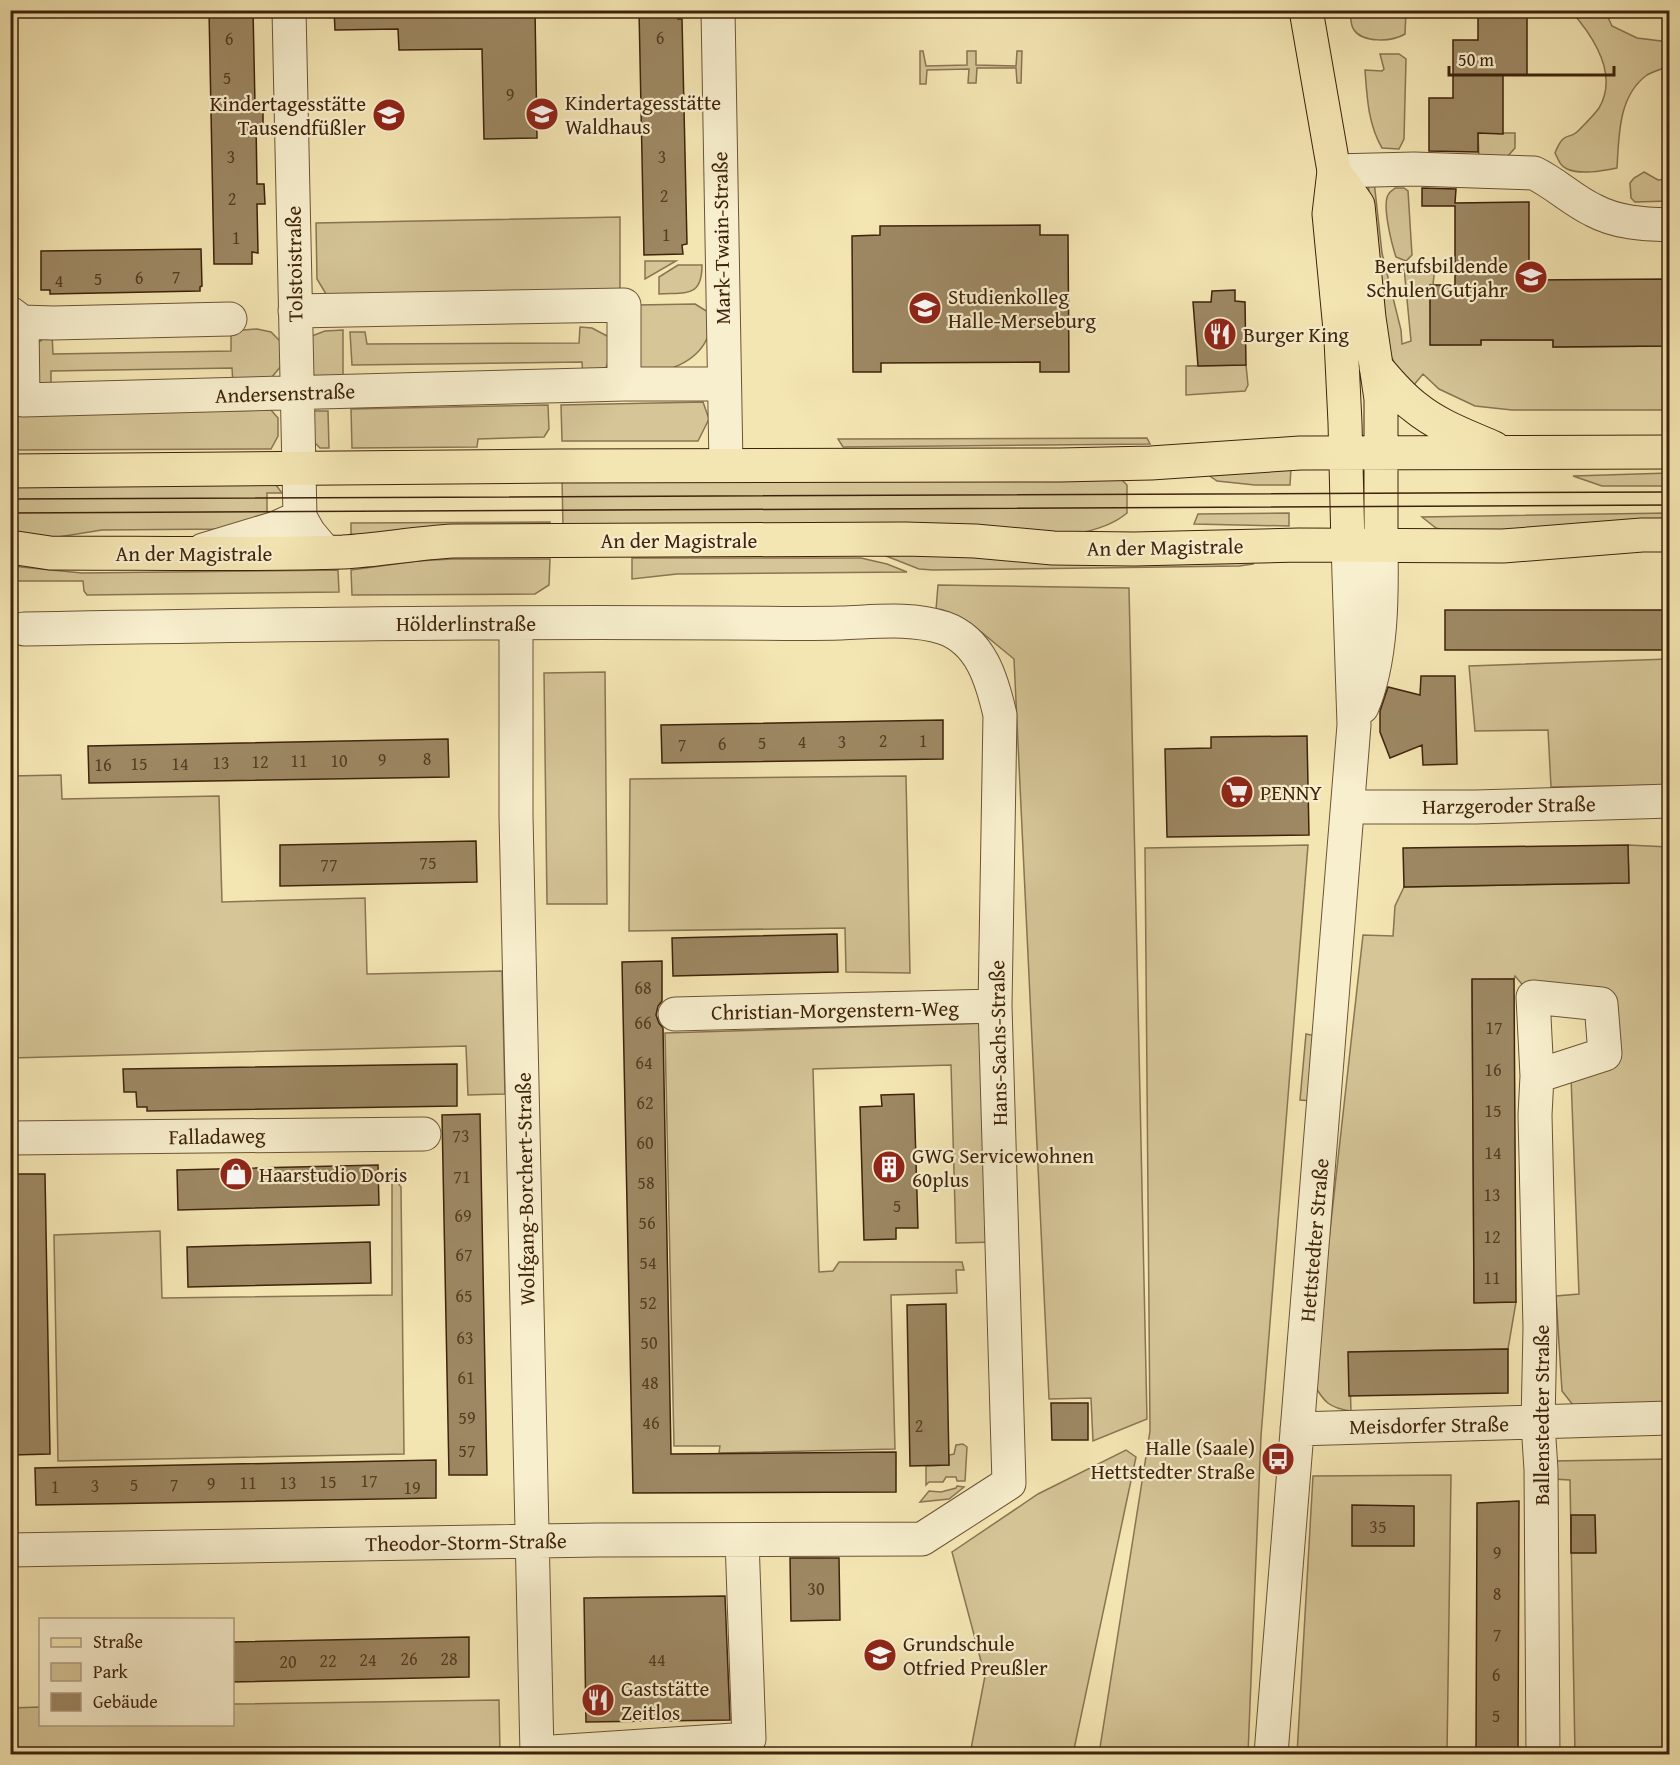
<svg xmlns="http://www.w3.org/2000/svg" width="1680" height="1765" font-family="'Gentium Book Plus',serif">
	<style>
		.green { fill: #d5c597; stroke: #8a7452; stroke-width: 1.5 }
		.building { fill: #9d8863; stroke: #3f230c; stroke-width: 1.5 }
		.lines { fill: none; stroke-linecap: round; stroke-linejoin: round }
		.minor-casing { stroke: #6c5436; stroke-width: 35 }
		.major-casing { stroke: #3f230c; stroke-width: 35 }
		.minor { stroke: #f8efce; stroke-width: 33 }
		.major { stroke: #f4e6b3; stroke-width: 33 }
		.tram { stroke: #3f230c; stroke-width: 1.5 }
		.labels { text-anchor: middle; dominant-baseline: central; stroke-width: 4.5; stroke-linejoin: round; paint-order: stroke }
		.number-label { font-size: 18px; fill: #563c22 }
		.poi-label { font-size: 21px; fill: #3f230c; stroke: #f8efce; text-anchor: start }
		.street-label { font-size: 21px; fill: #3f230c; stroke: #f8efce }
	</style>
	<rect width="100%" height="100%" fill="#f4e6b3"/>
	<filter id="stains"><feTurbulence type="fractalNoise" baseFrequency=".00333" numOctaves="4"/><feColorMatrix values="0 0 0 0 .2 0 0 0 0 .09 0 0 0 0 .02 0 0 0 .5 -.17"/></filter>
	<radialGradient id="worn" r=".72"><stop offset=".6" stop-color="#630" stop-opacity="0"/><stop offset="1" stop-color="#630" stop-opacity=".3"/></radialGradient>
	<path class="green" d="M1350 11H1406L1405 34C1392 42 1363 43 1354 30 1350 25 1351 16 1350 11Z
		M1571 11H1605L1612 26 1637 38 1669 42V66C1663 69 1654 71 1647 75 1618 96 1619 136 1617 168 1602 171 1581 175 1567 169 1560 166 1558 159 1555 153 1565 128 1569 142 1580 129 1586 123 1594 115 1599 108 1619 74 1593 36 1571 11Z
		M920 51H923L926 66 967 65V51H976V65L1016 66 1017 51H1022L1021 83H1017L1016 68H977L976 83H968L969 69 927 70 926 84H920Z
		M1380 54H1399L1406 59 1404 139 1399 149 1382 148C1368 124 1367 97 1365 70L1382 71 1384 69Z
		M1478 133H1515V148L1507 157 1479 158Z
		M1644 172 1658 180 1669 179V201L1635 202 1631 198 1630 183 1634 178Z
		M1368 181H1374L1382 253 1401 330 1402 344 1411 341 1404 268 1435 266 1433 285 1430 286 1431 345 1481 344V340H1553V347L1669 346V410H1512L1475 406 1439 389 1423 374 1413 386 1395 364 1385 344 1378 307Z
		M1395 188H1404L1408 191 1412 255 1406 261 1396 257C1392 245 1382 206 1388 195 1389 192 1392 191 1395 188Z
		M620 217V292L326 294 317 279 316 223Z
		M645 261H676L645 279Z
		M678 265H702C702 298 686 292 659 294V277Z
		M695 304 708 312C709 319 710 329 708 336 698 363 665 373 639 375L637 305Z
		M580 327 592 328 609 337C609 361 612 376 583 378L582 362 352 365 350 332H365L367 344 579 343Z
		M257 329 271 332 280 341 282 365 271 378 233 384 232 368 51 371V388L40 384 33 371 38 343 47 336 52 334 53 354 231 351V331Z
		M343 330V383H324L313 374 309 337 325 331Z
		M1246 365 1248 385 1245 391 1186 395V366Z
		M703 402 709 419 698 441H562L561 405Z
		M548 405 549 429 544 437 478 439 477 447 352 448 351 409Z
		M271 410 278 418V436L271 449 11 450 10 415Z
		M314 411H328L329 448H320L314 442Z
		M1147 438 1150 444 843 447 838 439Z
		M1291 468 1290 485H1255L1217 481 1200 469Z
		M1669 473V486H1602L1573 476Z
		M1119 477 1127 485V513C1113 525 1092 531 1074 534L563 527 562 478Z
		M10 481H273L282 493H267V516L225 529 102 530 52 538 11 534Z
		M1289 513V526L1194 524 1198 514Z
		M1669 513 1670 524 1453 533 1436 528 1422 517Z
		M550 522 549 527 351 536V523Z
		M881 554 1255 560 1253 564 1239 566 933 570 919 569Z
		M632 558H861L887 564 907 572 677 574 632 579Z
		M452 559H550L549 585 535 594 352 595 351 570 417 561Z
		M11 566 82 573 338 570 339 592 87 595 84 591 83 581H11Z
		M938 585 1129 588 1147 1419 1093 1441 1091 1398 1049 1399 1014 659 975 627 936 610Z
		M1669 659V785L1551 787 1548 730 1475 731 1469 666Z
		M605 672 607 904H547L544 673Z
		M61 775 62 799 219 796 222 902 365 898 367 974 502 971 505 1094 468 1095 466 1046 11 1058V776Z
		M906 776 910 973 846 972 845 928 629 931 630 779Z
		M1308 845 1261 1436 1248 1754H1099L1150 1431 1145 848Z
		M1628 845 1669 847V1404L1576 1409 1562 1391 1556 1296 1579 1294 1571 1076 1605 1054 1597 1004 1533 997 1515 976 1514 979 1472 980 1474 1302H1516L1508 1349 1349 1352 1351 1411C1329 1408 1324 1402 1313 1383L1363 935 1393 936 1395 906 1404 887 1629 883Z
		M990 1023 996 1242 956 1243 951 1065 813 1069 819 1272 833 1271 839 1262H962L964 1270H956L957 1293 891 1295 895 1449 719 1453 720 1446H674L665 1033Z
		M1306 1034 1317 1036 1312 1101 1300 1100Z
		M392 1176 401 1187 404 1454 58 1461 54 1235 160 1231 162 1298 392 1295Z
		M963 1444 967 1447 965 1481H957L956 1477H946L943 1482H929L926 1485V1466L949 1465V1455L954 1454 956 1445Z
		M1126 1450 1136 1457 1073 1754H970L985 1676 952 1552 1038 1494Z
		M1669 1459V1754H1575L1570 1480 1552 1479 1553 1461Z
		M1451 1475 1447 1754H1297L1313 1476Z
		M957 1486 964 1487 949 1499 920 1502 929 1491 941 1492 956 1488Z
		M499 1700 500 1754H11V1708L40 1707V1724H232L233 1704Z"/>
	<path class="building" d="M209 10H253L255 105 263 104V124H256L257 184H264L265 204H257L258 253 252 252V264H214Z
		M334 10H535L537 138 484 139 482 49 399 50 398 29 335 30Z
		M639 10H677L678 19H682L687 244 682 245 683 254 644 255Z
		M1478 16H1527V75H1503V134L1478 133V152L1429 151V98H1453V40H1478Z
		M1422 188 1456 189 1455 203 1529 202V280L1670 279V346L1553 347V340H1481V345H1430V285H1455V206H1422Z
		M1040 225V235H1068L1069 372H1040V362L881 363V372H853L852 236 880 235V226Z
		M201 249 202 286 200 287V291L50 294V290H41V251Z
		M1235 290V301L1245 302 1246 365 1198 366 1193 302H1211L1212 291Z
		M1445 610H1670V650H1445Z
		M1421 676H1455L1457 764 1423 765 1422 745 1390 758 1380 732V711L1388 687 1420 695Z
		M943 720V759L662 763 661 725Z
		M1307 736 1309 835 1167 837 1165 749 1211 748V737Z
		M448 739 449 777 89 783 88 746Z
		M476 841 477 882 280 886V845Z
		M1628 845 1629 883 1404 887 1403 848Z
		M837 934 838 972 673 976 672 938Z
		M662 961V1001L658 1006 656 1015 659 1023 663 1028 671 1454 896 1452V1492L633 1493 622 962Z
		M1472 979H1514L1516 1302 1474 1303Z
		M457 1064V1106L147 1111V1107H137L136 1092H124L123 1069Z
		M914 1094 918 1228H896V1239L864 1240 860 1107 882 1106 881 1095Z
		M480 1114 487 1475H449L442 1115Z
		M378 1165 379 1205 178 1210 177 1170Z
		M10 1174H45L50 1454 12 1455Z
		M370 1242 371 1283 188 1287 187 1247Z
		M946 1304 949 1465 910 1466 907 1305Z
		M1508 1349V1393L1349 1396 1348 1352Z
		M1051 1403H1088V1440H1052Z
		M436 1460V1498L36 1505 35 1468Z
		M1519 1501 1518 1755H1476L1477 1503Z
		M1352 1505 1414 1506V1546H1352Z
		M1571 1515H1595L1596 1553H1571Z
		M790 1558H839L840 1620 791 1621Z
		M725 1596 730 1720 586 1722 584 1598Z
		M469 1637V1677L232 1682V1642Z"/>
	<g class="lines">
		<g class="minor-casing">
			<path id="minor" d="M289 10 300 517 309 533 325 552
				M718 10 726 465
				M1334 171 1414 169 1534 173C1555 183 1572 200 1593 210 1617 223 1643 224 1670 225
				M295 311 624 305V384
				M10 313 22 322 53 323 230 319
				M22 322 23 400 624 384H724
				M203 550 276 528 300 517
				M516 623V816L537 1754
				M1362 707C1382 660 1382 596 1381 545
				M1349 807H1476L1670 801
				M675 1014 995 1006
				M1537 1076 1605 1054 1601 1004 1533 997 1537 1076 1535 1115 1540 1328 1538 1423 1541 1470 1543 1754
				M10 1138 424 1134
				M1297 1429 1670 1418
				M10 1550 598 1540 922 1539 1009 1483 995 1006 1000 715C992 680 981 641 944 628 911 617 874 622 841 623 803 624 765 623 727 623 493 621 258 625 24 629
				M537 1753 749 1739 742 1540
				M1271 1754 1354 725 1348 545"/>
		</g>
		<g class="major-casing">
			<path id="major" d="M1306 10 1334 171 1329 214 1341 340 1345 423 1348 545
				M1334 171 1358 205 1369 318 1381 399V545
				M1376 367C1388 381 1400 396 1415 407 1438 426 1467 436 1494 448
				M10 471 557 466 1060 465 1151 463 1300 453 1670 452
				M10 547 50 553C148 553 246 555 343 552 379 550 416 543 453 541L905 539 975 541 1053 548 1134 549 1299 545 1503 546 1642 535H1670"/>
		</g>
		<use href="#minor" class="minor"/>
		<use href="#major" class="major"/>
		<path class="tram" d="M10 499 1670 492
			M10 513 1670 505"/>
	</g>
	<defs>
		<g id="school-disc" transform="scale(1.725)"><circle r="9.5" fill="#8f2418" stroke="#f8efce"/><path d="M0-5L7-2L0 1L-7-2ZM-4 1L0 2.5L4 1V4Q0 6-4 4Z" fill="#fff"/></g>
		<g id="university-disc" transform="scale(1.725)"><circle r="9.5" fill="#8f2418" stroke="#f8efce"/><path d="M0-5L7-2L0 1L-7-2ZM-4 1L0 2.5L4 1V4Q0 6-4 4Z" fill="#fff"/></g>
		<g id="restaurant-disc" transform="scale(1.725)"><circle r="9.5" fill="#8f2418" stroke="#f8efce"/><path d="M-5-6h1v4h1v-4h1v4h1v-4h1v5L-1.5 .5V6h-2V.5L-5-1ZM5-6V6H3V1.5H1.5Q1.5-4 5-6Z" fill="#fff"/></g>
		<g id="supermarket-disc" transform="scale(1.725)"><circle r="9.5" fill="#8f2418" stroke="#f8efce"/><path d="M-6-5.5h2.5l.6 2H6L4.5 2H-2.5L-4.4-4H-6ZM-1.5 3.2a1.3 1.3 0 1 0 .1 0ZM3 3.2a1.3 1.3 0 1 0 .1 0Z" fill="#fff"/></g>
		<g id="building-disc" transform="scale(1.725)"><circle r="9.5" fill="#8f2418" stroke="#f8efce"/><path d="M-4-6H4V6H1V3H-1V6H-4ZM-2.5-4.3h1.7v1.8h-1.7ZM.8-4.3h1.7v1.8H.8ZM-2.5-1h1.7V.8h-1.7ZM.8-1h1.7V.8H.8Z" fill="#fff"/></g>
		<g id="shop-disc" transform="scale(1.725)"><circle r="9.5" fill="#8f2418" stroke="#f8efce"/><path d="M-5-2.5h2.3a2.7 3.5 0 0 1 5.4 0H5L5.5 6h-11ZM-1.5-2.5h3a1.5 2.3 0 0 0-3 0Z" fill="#fff"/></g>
		<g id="bus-disc" transform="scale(1.725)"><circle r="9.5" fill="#8f2418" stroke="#f8efce"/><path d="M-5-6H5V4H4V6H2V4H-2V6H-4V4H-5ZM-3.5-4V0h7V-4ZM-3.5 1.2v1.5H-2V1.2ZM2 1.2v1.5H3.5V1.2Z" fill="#fff"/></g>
	</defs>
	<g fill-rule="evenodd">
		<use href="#school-disc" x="542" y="114"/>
		<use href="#school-disc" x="389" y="115"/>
		<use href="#school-disc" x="1531" y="277"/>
		<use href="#university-disc" x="925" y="308"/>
		<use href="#restaurant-disc" x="1220" y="334"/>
		<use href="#supermarket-disc" x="1237" y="792"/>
		<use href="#building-disc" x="889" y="1167"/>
		<use href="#shop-disc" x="236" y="1174"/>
		<use href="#bus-disc" x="1278" y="1459"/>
		<use href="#school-disc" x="880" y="1655"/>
		<use href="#restaurant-disc" x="598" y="1700"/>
	</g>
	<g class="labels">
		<g class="number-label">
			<text x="660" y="37">6</text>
			<text x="229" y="38">6</text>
			<text x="227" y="77">5</text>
			<text x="510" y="94">9</text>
			<text x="231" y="156">3</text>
			<text x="662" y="156">3</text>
			<text x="664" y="195">2</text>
			<text x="232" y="198">2</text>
			<text x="666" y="234">1</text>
			<text x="236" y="237">1</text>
			<text x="176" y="276">7</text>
			<text x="139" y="277">6</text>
			<text x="98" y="278">5</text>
			<text x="59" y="280">4</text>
			<text x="883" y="740">2</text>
			<text x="923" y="740">1</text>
			<text x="802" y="741">4</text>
			<text x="842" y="741">3</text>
			<text x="762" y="742">5</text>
			<text x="722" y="743">6</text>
			<text x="682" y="744">7</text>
			<text x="427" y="758">8</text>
			<text x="382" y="759">9</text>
			<text x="299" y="760">11</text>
			<text x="339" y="760">10</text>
			<text x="260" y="761">12</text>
			<text x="221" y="762">13</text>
			<text x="139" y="763">15</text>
			<text x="180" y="763">14</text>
			<text x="103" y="764">16</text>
			<text x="428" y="862">75</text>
			<text x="329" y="864">77</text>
			<text x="643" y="987">68</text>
			<text x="643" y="1022">66</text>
			<text x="1494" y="1027">17</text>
			<text x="644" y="1062">64</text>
			<text x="1493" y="1069">16</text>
			<text x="645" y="1102">62</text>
			<text x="1493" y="1110">15</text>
			<text x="461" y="1135">73</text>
			<text x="645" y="1142">60</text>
			<text x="1493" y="1152">14</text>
			<text x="462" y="1176">71</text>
			<text x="646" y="1182">58</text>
			<text x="1492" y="1194">13</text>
			<text x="897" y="1205">5</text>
			<text x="463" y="1215">69</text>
			<text x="647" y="1222">56</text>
			<text x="1492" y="1236">12</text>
			<text x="464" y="1254">67</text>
			<text x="648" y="1262">54</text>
			<text x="1492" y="1277">11</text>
			<text x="464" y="1295">65</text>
			<text x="648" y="1302">52</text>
			<text x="465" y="1337">63</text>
			<text x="649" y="1342">50</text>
			<text x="466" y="1377">61</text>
			<text x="650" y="1382">48</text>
			<text x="467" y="1417">59</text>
			<text x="651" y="1422">46</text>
			<text x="919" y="1425">2</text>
			<text x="467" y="1450">57</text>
			<text x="369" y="1480">17</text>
			<text x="328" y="1481">15</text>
			<text x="248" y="1482">11</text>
			<text x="288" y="1482">13</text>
			<text x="211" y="1483">9</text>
			<text x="134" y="1484">5</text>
			<text x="174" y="1484">7</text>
			<text x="95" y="1485">3</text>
			<text x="55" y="1486">1</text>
			<text x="412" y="1487">19</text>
			<text x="1378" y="1526">35</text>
			<text x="1497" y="1552">9</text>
			<text x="816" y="1588">30</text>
			<text x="1497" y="1593">8</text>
			<text x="1497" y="1634">7</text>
			<text x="409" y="1658">26</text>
			<text x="449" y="1658">28</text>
			<text x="368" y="1659">24</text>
			<text x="657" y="1659">44</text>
			<text x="328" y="1660">22</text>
			<text x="288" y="1661">20</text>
			<text x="1496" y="1674">6</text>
			<text x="1496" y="1715">5</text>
		</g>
		<g class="poi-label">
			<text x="565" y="102">Kindertagesstätte<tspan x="565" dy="24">Waldhaus</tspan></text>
			<text x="366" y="103" text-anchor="end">Kindertagesstätte<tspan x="366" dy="24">Tausendfüßler</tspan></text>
			<text x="1508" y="265" text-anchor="end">Berufsbildende<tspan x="1508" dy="24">Schulen Gutjahr</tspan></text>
			<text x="948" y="296">Studienkolleg<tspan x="948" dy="24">Halle-Merseburg</tspan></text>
			<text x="1243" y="334">Burger King</text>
			<text x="1260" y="792">PENNY</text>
			<text x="912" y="1155">GWG Servicewohnen<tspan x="912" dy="24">60plus</tspan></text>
			<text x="259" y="1174">Haarstudio Doris</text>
			<text x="1255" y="1447" text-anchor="end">Halle (Saale)<tspan x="1255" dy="24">Hettstedter Straße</tspan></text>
			<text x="903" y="1643">Grundschule<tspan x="903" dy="24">Otfried Preußler</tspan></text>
			<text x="621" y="1688">Gaststätte<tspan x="621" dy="24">Zeitlos</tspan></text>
		</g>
		<g class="street-label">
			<text transform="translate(721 238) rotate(-91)">Mark-Twain-Straße</text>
			<text transform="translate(294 264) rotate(-91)">Tolstoistraße</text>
			<text transform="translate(285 393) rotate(-2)">Andersenstraße</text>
			<text x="679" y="540">An der Magistrale</text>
			<text transform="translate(1165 547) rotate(-1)">An der Magistrale</text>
			<text x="194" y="553">An der Magistrale</text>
			<text x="466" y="623">Hölderlinstraße</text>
			<text transform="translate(1509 805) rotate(-1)">Harzgeroder Straße</text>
			<text transform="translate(835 1010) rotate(-1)">Christian-Morgenstern-Weg</text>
			<text transform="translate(998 1043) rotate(-91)">Hans-Sachs-Straße</text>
			<text transform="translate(217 1136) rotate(-1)">Falladaweg</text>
			<text transform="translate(525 1189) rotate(-91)">Wolfgang-Borchert-Straße</text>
			<text transform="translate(1314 1240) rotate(-85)">Hettstedter Straße</text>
			<text transform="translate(1541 1415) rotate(-90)">Ballenstedter Straße</text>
			<text transform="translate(1429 1425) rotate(-1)">Meisdorfer Straße</text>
			<text transform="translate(466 1542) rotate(-1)">Theodor-Storm-Straße</text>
		</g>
	</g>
	<rect width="1680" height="1765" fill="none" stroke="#f4e6b3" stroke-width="36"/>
	<rect x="12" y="12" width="1656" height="1741" fill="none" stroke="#3f230c" stroke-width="3"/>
	<rect x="18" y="18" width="1644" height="1729" fill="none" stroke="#3f230c" stroke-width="1.5"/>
	<rect x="39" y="1618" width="195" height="108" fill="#f8efce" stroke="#ae9d80" stroke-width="1.5"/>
	<rect x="51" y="1638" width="30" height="9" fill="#f4e6b3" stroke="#ae9d80" stroke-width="1.5"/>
	<text x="93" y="1648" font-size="18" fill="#3f230c">Straße</text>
	<rect x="51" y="1663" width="30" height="18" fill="#d5c597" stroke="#ae9d80" stroke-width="1.5"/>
	<text x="93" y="1678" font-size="18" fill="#3f230c">Park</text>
	<rect x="51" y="1693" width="30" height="18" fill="#9d8863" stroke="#ae9d80" stroke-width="1.5"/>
	<text x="93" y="1708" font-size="18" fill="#3f230c">Gebäude</text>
	<path d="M1449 66v9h165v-9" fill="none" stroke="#3f230c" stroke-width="3"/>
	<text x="1458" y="66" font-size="18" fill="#3f230c" stroke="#f8efce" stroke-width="4.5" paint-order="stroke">50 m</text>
	<rect width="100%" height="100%" filter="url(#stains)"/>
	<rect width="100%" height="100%" fill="url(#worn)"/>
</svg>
